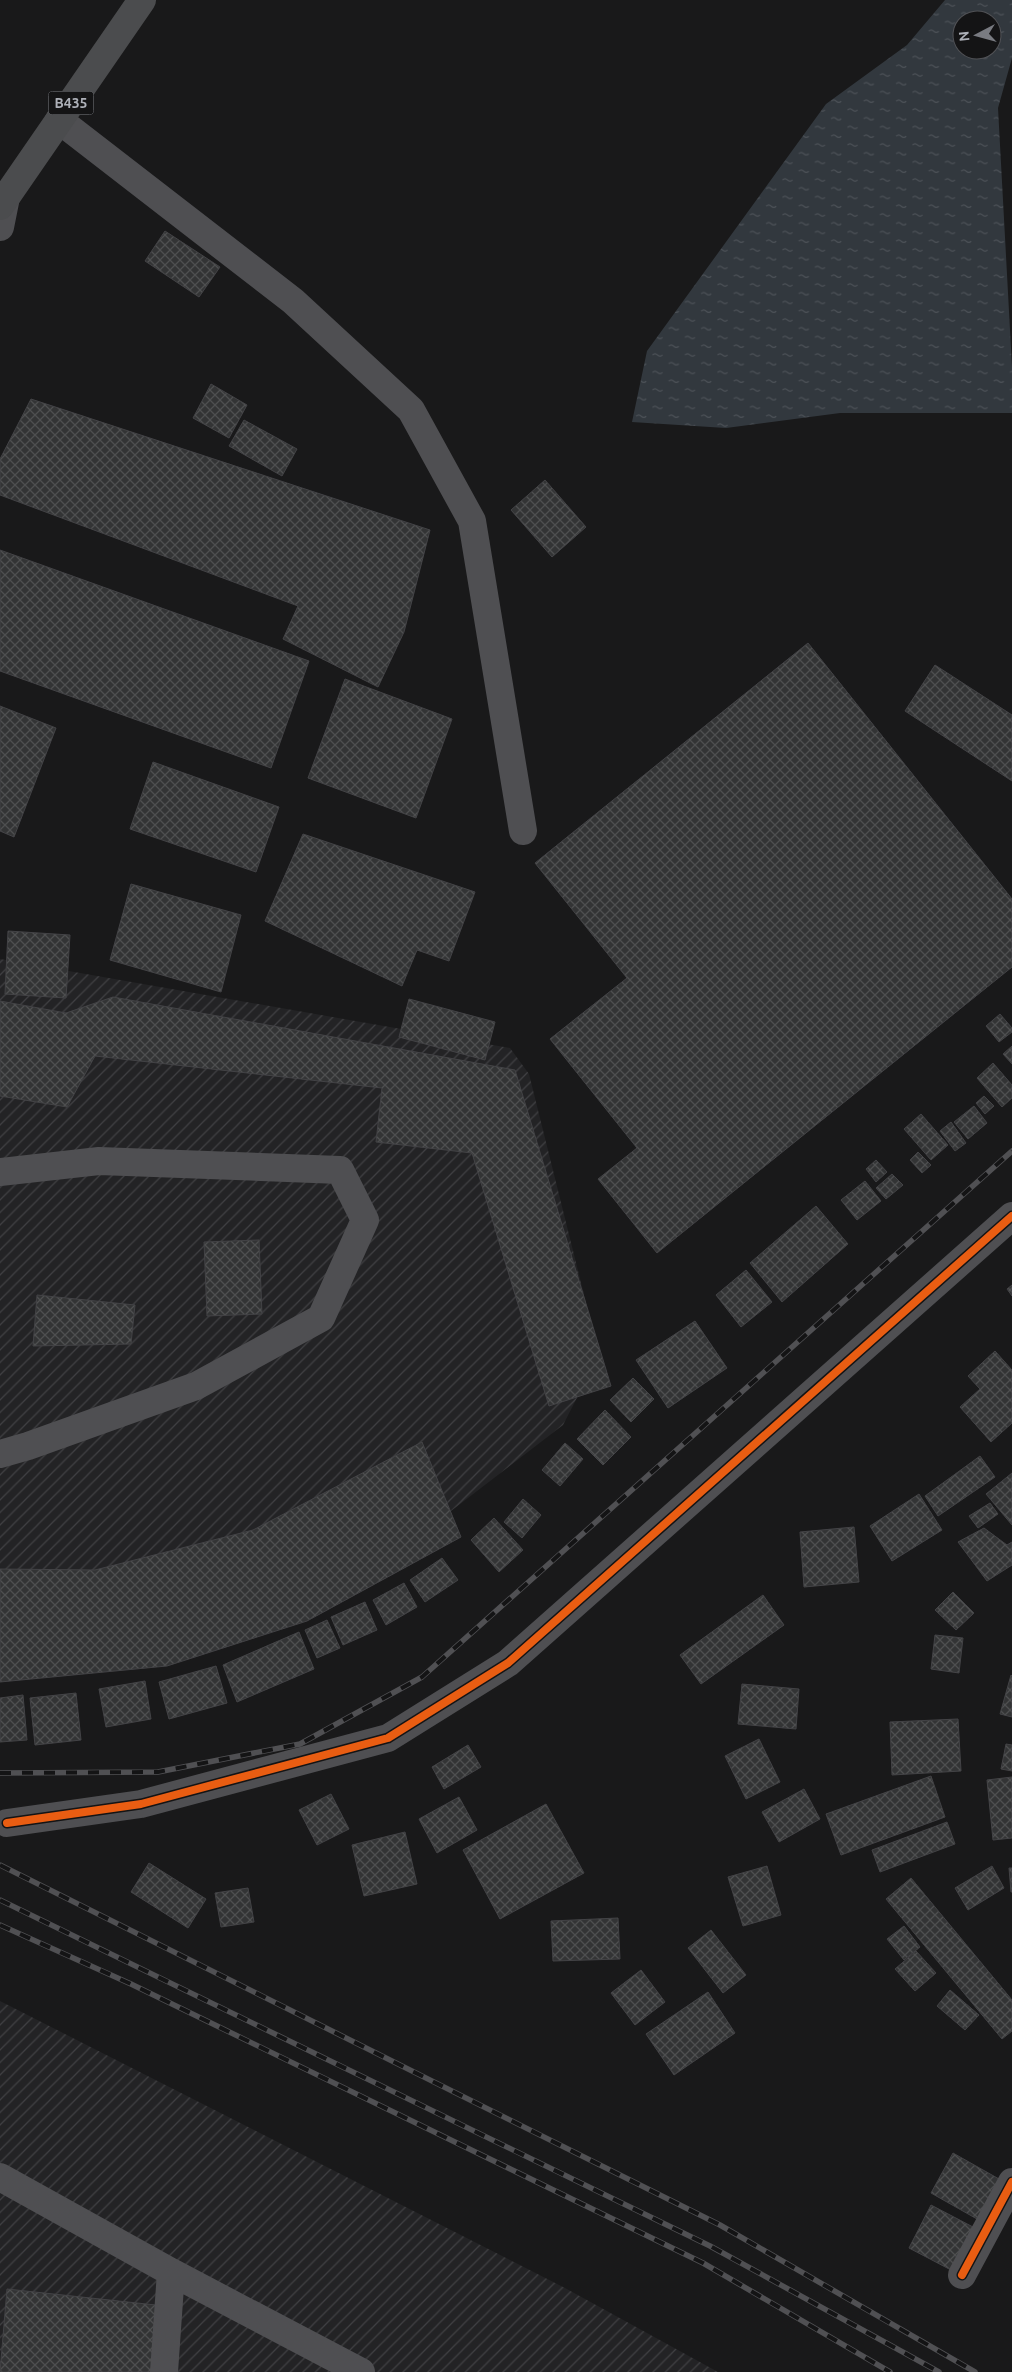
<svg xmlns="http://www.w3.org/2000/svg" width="1012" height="2372" font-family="Ubuntu,sans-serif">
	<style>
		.industrial { fill: url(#industrial-furrows) }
		.water { fill: url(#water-ripples); fill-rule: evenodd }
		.building { fill: url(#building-cross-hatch); stroke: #434346 }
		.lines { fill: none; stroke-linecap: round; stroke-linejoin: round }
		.minor { stroke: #4f4f52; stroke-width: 28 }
		.major { stroke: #4b4c4e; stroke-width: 28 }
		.rail-casing { stroke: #505053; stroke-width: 5.5 }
		.rail { stroke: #141415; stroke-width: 4; stroke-dasharray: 11; stroke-linecap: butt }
		.cycleway-casing { stroke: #141415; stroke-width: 11 }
		.cycleway { stroke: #e95d12; stroke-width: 8 }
		.labels { text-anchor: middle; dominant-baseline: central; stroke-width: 4; stroke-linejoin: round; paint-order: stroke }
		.shield { fill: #141415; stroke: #7f8187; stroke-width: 1 }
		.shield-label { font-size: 14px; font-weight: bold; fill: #adb0b8 }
	</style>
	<defs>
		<pattern id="industrial-furrows" width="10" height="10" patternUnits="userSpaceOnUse" patternTransform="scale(1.25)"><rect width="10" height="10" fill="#232325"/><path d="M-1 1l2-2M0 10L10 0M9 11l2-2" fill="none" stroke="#404043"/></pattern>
		<pattern id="water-ripples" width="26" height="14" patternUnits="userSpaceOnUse" patternTransform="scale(1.25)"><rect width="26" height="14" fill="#32383e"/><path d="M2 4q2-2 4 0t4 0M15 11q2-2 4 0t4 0" fill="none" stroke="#4d5258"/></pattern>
		<pattern id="building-cross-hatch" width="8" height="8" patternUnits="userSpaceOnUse" patternTransform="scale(1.25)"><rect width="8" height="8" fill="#333435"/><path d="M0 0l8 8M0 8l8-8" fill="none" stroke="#4e4f50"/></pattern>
	</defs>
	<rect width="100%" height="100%" fill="#19191a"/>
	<path class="industrial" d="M0 959 510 1048 529 1074 599 1355 563 1425 421 1534 0 1658Z
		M0 2001 565 2288 718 2372H0Z"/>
	<path class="water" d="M945 0H1012V58L998 108 1012 367V413H840L726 428 632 422 647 351 826 104 907 45ZM962 20H992V50H962Z"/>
	<path class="building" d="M165 231 220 267 199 297 145 261Z
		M211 384 247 405 229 438 193 418Z
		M31 399 430 530 404 632 378 687 283 639 298 606 0 495V459Z
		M244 420 297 449 282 476 229 446Z
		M545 480 586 527 552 557 511 510Z
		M0 550 309 661 271 768 0 671Z
		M808 643 1012 899V967L657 1253 598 1179 637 1148 550 1039 627 978 535 863Z
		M935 665 1012 715V781L905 711Z
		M345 679 452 719 416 818 308 778Z
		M0 706 56 728 14 837 0 831Z
		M153 762 279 807 256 872 130 829Z
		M303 834 475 892 449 961 417 950 402 986 265 921Z
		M131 884 241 915 221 992 110 960Z
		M8 931 70 935 66 998 5 994Z
		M113 997 515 1070 611 1386 549 1406 472 1153 376 1142 382 1088 95 1056 67 1107 0 1096V1001L66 1013Z
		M409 999 495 1022 485 1060 399 1037Z
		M1000 1014 1012 1028V1032L999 1042 986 1026Z
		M1012 1046V1064L1003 1054Z
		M993 1063 1012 1085V1098L1002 1107 977 1078Z
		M984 1096 994 1106 985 1114 976 1103Z
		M974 1106 987 1123 968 1139 954 1122Z
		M921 1114 948 1145 931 1160 904 1129Z
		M951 1122 966 1143 955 1151 940 1131Z
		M918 1152 931 1165 922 1173 910 1160Z
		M876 1160 887 1172 876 1182 866 1169Z
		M892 1174 903 1185 886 1199 876 1188Z
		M865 1181 881 1201 857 1220 841 1200Z
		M816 1206 848 1244 782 1302 750 1263Z
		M259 1240 262 1314 207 1316 204 1242Z
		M746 1270 772 1302 741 1327 716 1295Z
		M1012 1285V1296L1007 1289Z
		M37 1295 135 1305 131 1344 33 1346Z
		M695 1321 727 1368 668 1408 636 1360Z
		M995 1351 1012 1370V1423L991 1442 960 1407 980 1389 968 1376Z
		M633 1378 654 1399 631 1422 610 1400Z
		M605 1410 631 1437 603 1465 577 1439Z
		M422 1442 461 1537 307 1621 167 1666 0 1682V1569L95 1570 253 1530Z
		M565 1443 583 1459 560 1486 542 1470Z
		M980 1456 995 1477 938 1516 925 1496Z
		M1012 1473V1525L986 1494Z
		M919 1494 942 1530 892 1561 870 1526Z
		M523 1499 541 1515 522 1538 504 1522Z
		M990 1503 998 1514 978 1528 969 1516Z
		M494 1518 523 1550 499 1572 471 1540Z
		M854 1527 859 1582 804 1587 800 1532Z
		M984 1528 1007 1545 1012 1542V1565L987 1581 958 1542Z
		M442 1558 458 1580 425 1602 410 1580Z
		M404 1583 417 1607 386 1625 373 1600Z
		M953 1592 974 1613 956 1630 935 1610Z
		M763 1595 784 1625 701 1684 680 1655Z
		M365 1602 377 1630 343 1645 331 1617Z
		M327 1620 340 1648 317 1658 305 1630Z
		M299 1632 314 1669 237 1702 223 1665Z
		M935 1635 963 1638 959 1673 931 1669Z
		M216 1666 227 1703 169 1719 159 1682Z
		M1011 1675 1012 1676V1717L1000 1714Z
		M145 1681 151 1719 106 1727 99 1689Z
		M742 1684 799 1689 796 1729 738 1724Z
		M76 1693 81 1740 35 1745 30 1698Z
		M23 1695 27 1740 0 1742V1698Z
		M958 1719 961 1771 892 1775 890 1722Z
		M759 1739 780 1782 746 1799 725 1756Z
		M1006 1744 1012 1745V1771L1001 1769Z
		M468 1745 481 1767 444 1789 432 1767Z
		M931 1776 945 1817 841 1855 826 1814Z
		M1012 1777V1838L993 1840 987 1780Z
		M804 1789 820 1819 779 1842 762 1812Z
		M331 1794 349 1829 317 1845 299 1810Z
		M459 1797 477 1830 437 1853 419 1819Z
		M546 1804 584 1873 500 1919 463 1850Z
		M947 1822 955 1844 880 1872 872 1850Z
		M405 1832 417 1884 364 1896 352 1845Z
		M149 1863 206 1899 188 1928 131 1892Z
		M767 1866 781 1915 743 1926 728 1877Z
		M992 1866 1004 1888 968 1910 955 1888Z
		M1009 1868H1012V1892H1011Z
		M911 1878 1012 2000V2031L1002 2039 886 1899Z
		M248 1888 254 1922 221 1927 215 1893Z
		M618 1918 620 1959 553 1961 551 1921Z
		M904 1926 920 1947 904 1960 887 1939Z
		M711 1930 746 1975 723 1993 688 1948Z
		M916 1951 936 1973 915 1991 895 1969Z
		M641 1970 665 2002 635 2025 611 1993Z
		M950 1990 979 2015 965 2030 937 2006Z
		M708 1992 735 2033 674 2075 646 2034Z
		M953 2153 999 2179 977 2219 931 2193Z
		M931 2205 973 2227 951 2270 909 2248Z
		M7 2289 165 2306 158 2372H0Z"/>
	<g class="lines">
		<path class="minor" d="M59 120 293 301 411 410 472 521 523 831
			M0 227 6 197
			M0 1172 99 1161 340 1170 365 1220 321 1318 196 1386 28 1446 0 1454
			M7 1823 141 1804 388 1738 508 1663 1012 1216
			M0 2177 171 2272 361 2372
			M962 2275 1012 2182
			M164 2372 171 2272"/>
		<path class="major" d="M0 206 142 0"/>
		<g class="rail-casing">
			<path id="rail" d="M0 1773 158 1772 300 1744 422 1677 1012 1151
				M0 1865 720 2225 975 2372
				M0 1900 710 2246 939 2372
				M0 1925 131 1984 703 2263 890 2372"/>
		</g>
		<use href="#rail" class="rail"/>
		<g class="cycleway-casing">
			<path id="cycleway" d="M7 1823 141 1804 388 1738 508 1663 1012 1216
				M962 2275 1012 2182"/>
		</g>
		<use href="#cycleway" class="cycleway"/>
	</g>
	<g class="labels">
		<rect class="shield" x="48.5" y="91.5" width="45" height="23" rx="4"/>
		<g class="shield-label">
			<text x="71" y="103">B435</text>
		</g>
	</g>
	<g transform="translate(977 35) rotate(264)"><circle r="24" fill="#141415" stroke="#515256"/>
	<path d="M0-4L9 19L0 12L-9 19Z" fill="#797b81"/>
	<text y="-8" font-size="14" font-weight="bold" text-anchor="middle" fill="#adb0b8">N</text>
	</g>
</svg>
